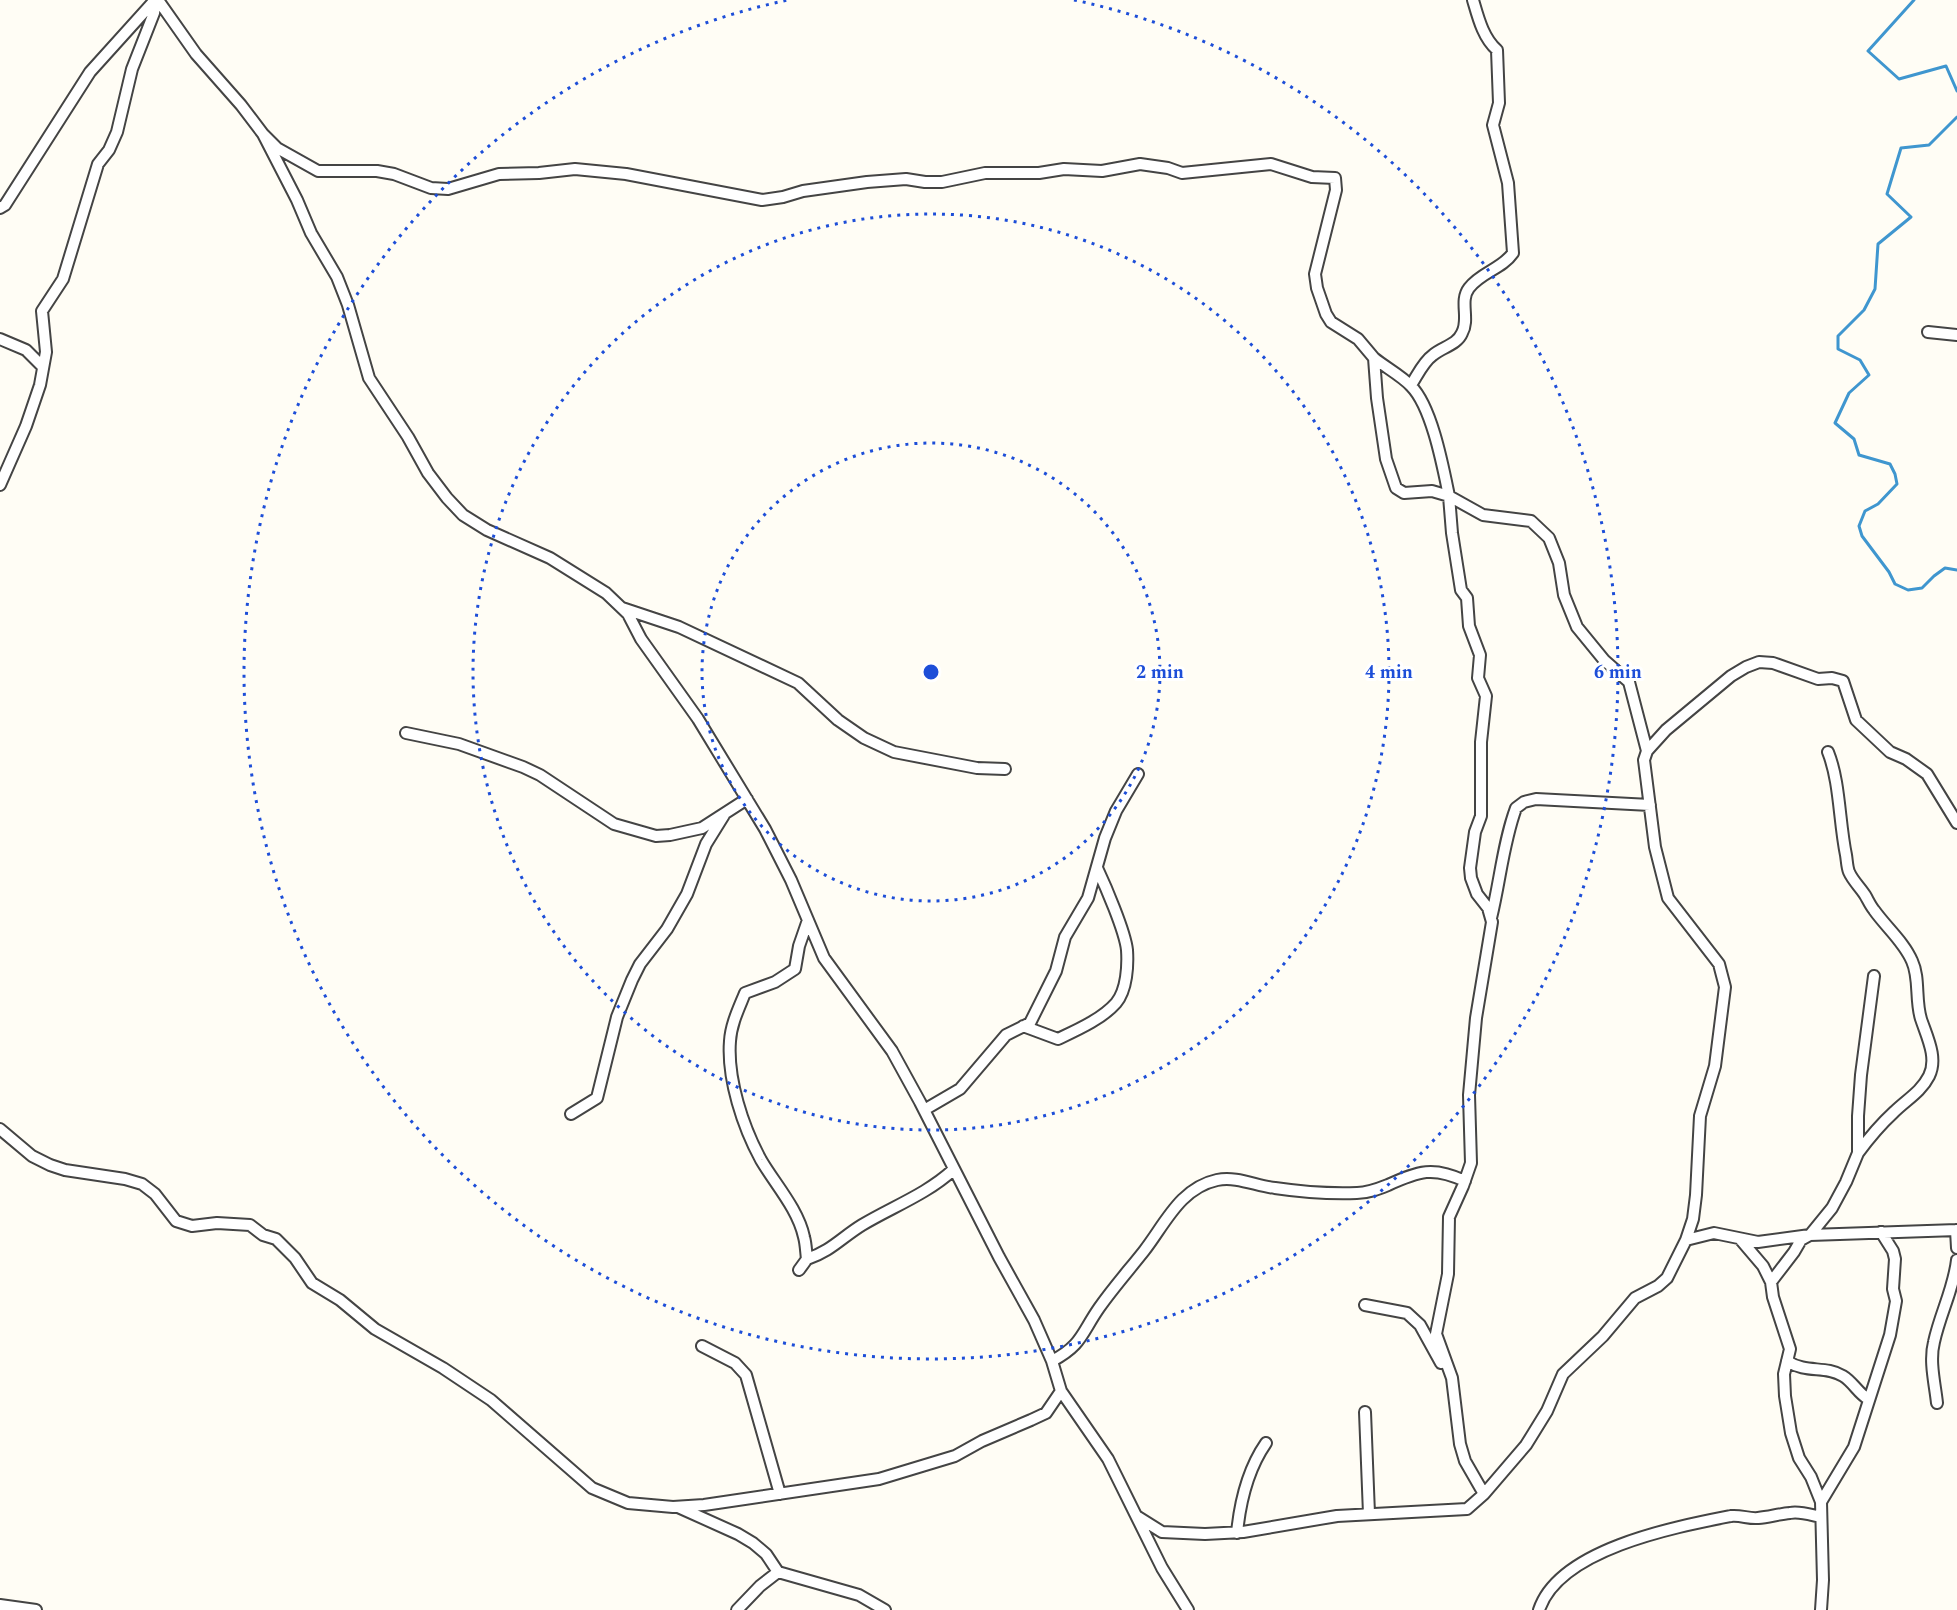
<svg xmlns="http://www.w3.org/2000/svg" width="1957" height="1610" font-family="Spectral,serif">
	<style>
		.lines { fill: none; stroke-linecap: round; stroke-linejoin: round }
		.stream { stroke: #3f96cf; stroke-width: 3 }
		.minor-casing { stroke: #444; stroke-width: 14 }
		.minor { stroke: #fff; stroke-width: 10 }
		.ring { fill: none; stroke: #1d4ed8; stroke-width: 3; stroke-dasharray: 3 6 }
		.centre { fill: #1d4ed8; stroke: #fff; stroke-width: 3 }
		.ring-label { font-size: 18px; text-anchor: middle; font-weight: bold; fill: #1d4ed8; stroke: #fff; stroke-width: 6; stroke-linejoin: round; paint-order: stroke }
	</style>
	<rect width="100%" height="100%" fill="#fffdf5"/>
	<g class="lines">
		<path class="stream" d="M1914 0 1868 51 1899 79 1946 66 1957 91
			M1957 117 1929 145 1901 148 1887 194 1911 217 1878 244 1875 289 1864 310 1838 336V349L1860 360 1869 375 1849 393 1835 423 1854 439 1859 455 1890 464 1895 474 1897 484 1878 504 1865 511 1859 526 1862 536 1889 572 1895 584 1908 590 1922 588 1934 576 1945 568 1957 570"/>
		<g class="minor-casing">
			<path id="minor" d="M158 0 196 54 241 105 263 134 297 200 311 233 337 277 348 305 369 378 408 437 428 473 447 498 463 515 487 530 550 558 606 593 628 614 641 639 698 719 765 829 791 880 824 958 892 1051 920 1102 999 1257 1034 1320 1052 1361 1061 1391 1108 1459 1162 1568 1188 1610
				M263 134 277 148 318 171H377L394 174 431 188 448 189 499 174 539 173 575 169 626 174 762 200 783 197 803 191 867 182 906 179 925 182H942L985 173H1039L1064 169 1102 171 1140 164 1168 168 1182 173 1271 164 1312 177 1335 178 1336 190 1315 274 1317 288 1326 314 1331 322 1358 339 1374 358 1377 398 1386 459 1396 488 1404 493 1432 491 1449 496 1452 533 1461 590 1467 598 1469 626 1480 655 1478 678 1486 696 1481 742V816L1475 832 1470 868 1471 878 1477 894 1488 908 1492 922 1476 1018 1469 1095 1471 1163 1463 1186 1449 1217 1448 1274 1436 1334 1452 1378 1460 1444 1465 1461 1484 1494
				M0 208 5 205 90 72 155 0
				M1928 332 1957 335
				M0 339 26 350 43 367
				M1374 358C1385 367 1402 376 1411 386 1432 407 1443 467 1449 496L1483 515 1531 521 1549 538 1559 563 1564 595 1577 627 1604 660 1629 682 1647 751
				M1411 385C1417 376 1423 362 1433 355 1442 347 1457 345 1462 333 1470 319 1459 301 1469 288 1481 272 1502 269 1513 253L1508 183 1493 125 1499 103 1497 50C1483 38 1478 17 1473 0
				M0 485 26 426 40 385 46 352 42 311 63 279 98 164 109 150 117 132 132 69 154 13 156 0
				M622 608 679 627 798 683 838 720 864 738 894 752 977 768 1005 769
				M406 733 459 744 523 767 540 775 614 824 656 836 670 835 702 828 747 799
				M1828 752C1840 782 1839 821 1846 855 1847 861 1847 867 1849 872 1853 881 1860 887 1865 895 1868 900 1870 905 1874 910 1886 927 1904 942 1912 961 1920 978 1915 1000 1921 1019 1927 1037 1938 1058 1929 1076 1921 1092 1906 1100 1894 1112 1881 1124 1869 1138 1858 1153
				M1491 918C1500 882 1503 843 1516 808L1524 802 1536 799 1650 805
				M1023 1026 1058 1039C1077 1030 1102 1019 1116 1003 1127 990 1128 965 1127 950 1125 931 1105 885 1097 868
				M924 1110 960 1089 1006 1035 1030 1023 1056 971 1065 937 1088 898 1105 838 1116 811 1138 774
				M571 1114 597 1098 617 1017 632 980 640 964 667 929 687 894 706 844 724 815
				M0 1129 32 1156 50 1165 65 1170 125 1179 142 1184 155 1194 176 1221 192 1226 217 1223 250 1225 263 1235 276 1239 295 1258 312 1283 340 1300 375 1329 443 1368 491 1400 592 1488 628 1503 673 1507 704 1505 879 1479 955 1456 982 1441 1031 1420 1046 1413 1061 1391
				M1956 1230 1957 1248
				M1740 1239 1763 1266 1771 1282 1773 1297 1790 1349 1784 1374 1785 1396 1791 1433 1799 1458 1811 1477 1821 1502 1823 1580 1821 1610
				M1686 1240 1693 1219 1696 1195 1700 1116 1715 1066 1725 987 1719 964 1668 898 1655 847 1644 760 1647 751 1666 730 1731 676 1746 667 1759 662 1773 663 1818 679 1832 678 1843 681 1856 720 1890 752 1906 759 1927 774 1957 823
				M807 1259C831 1251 841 1238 862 1225 892 1207 927 1194 953 1170
				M799 1270 807 1259C806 1252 806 1244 804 1237 798 1209 775 1184 761 1160 743 1127 727 1079 730 1041 731 1024 739 1008 745 993L775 982 795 969 799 946 808 920
				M1771 1282 1794 1252 1801 1240 1810 1235 1832 1208 1846 1182 1858 1153V1116L1861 1075 1874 976
				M1365 1305 1407 1313 1420 1325 1441 1363
				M702 1346 735 1363 746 1375 780 1494
				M1052 1361C1082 1345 1081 1334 1099 1308 1113 1288 1129 1270 1144 1251 1165 1224 1180 1188 1217 1180 1237 1176 1256 1186 1275 1188 1302 1192 1330 1194 1357 1193 1368 1193 1378 1189 1388 1185 1419 1171 1433 1166 1465 1181
				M1787 1361C1807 1374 1824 1365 1843 1376 1853 1382 1858 1393 1868 1399
				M1937 1403C1935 1384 1929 1361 1934 1342 1940 1314 1954 1288 1957 1260
				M1365 1412 1369 1514
				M1821 1502 1854 1447 1890 1335 1896 1301 1893 1289 1895 1259 1893 1251 1881 1232
				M678 1507 738 1534 753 1543 766 1554 778 1572 760 1586 737 1610
				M1138 1517 1162 1532 1205 1534 1243 1532 1337 1516 1467 1509 1484 1494 1526 1445 1547 1411 1563 1374 1603 1336 1635 1298 1658 1286 1667 1278 1686 1240 1714 1233 1758 1242 1810 1235 1957 1230
				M1237 1533C1240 1502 1248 1469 1266 1443
				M778 1572 859 1595 885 1610
				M0 1605 36 1610
				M1539 1610C1559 1549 1675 1527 1731 1516 1741 1515 1749 1519 1758 1518 1769 1517 1779 1514 1790 1513 1800 1511 1811 1515 1821 1517"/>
		</g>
		<use href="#minor" class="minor"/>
	</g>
	<g class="ring">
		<circle cx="931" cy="672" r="229"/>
		<circle cx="931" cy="672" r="458"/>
		<path d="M1074 0A687 687 0 1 1 788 0"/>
	</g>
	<circle cx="931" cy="672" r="9" class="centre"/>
	<g class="ring-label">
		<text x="1160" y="678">2 min</text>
		<text x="1389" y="678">4 min</text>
		<text x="1618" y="678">6 min</text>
	</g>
</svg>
